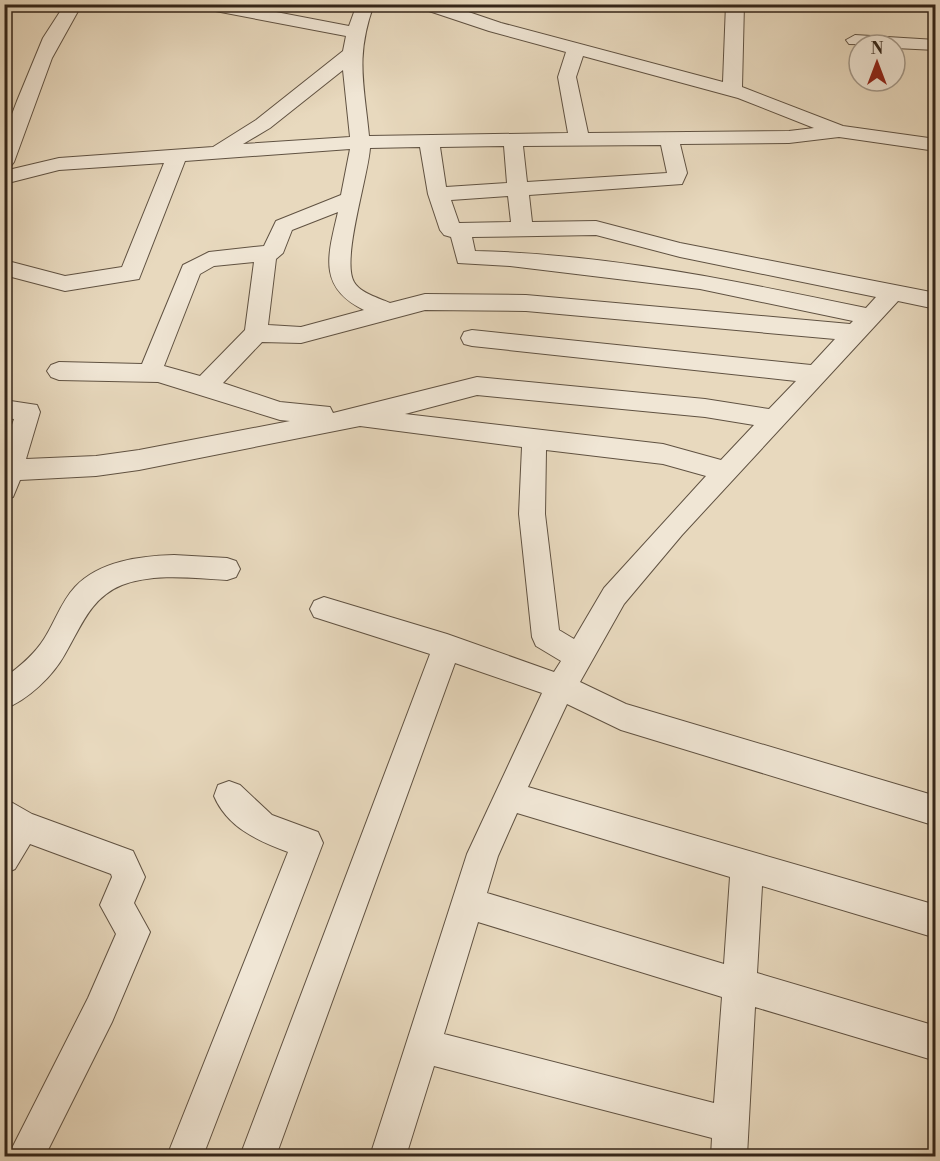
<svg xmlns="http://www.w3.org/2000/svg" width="940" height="1161" font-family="'Libre Bodoni',serif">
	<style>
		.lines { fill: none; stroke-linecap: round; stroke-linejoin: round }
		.minor-casing { stroke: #605242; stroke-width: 2 }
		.minor { fill: #f0e6d5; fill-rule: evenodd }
	</style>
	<rect width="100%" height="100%" fill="#e8d9be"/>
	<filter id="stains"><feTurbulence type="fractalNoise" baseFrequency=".00333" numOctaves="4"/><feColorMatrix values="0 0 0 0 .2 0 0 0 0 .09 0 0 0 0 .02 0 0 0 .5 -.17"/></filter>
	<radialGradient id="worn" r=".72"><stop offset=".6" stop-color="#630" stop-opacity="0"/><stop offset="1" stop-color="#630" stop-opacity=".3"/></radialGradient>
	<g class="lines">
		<g class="minor-casing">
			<path id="minor" d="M65 4H82L52 58 14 162 11 166 4 168V135L17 101 43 38Z
				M197 4H235L349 26 357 4H374C355 57 364 83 369 136L568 133 558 77 566 52 489 31 420 8 418 4H445L501 23 723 82 726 4H744L742 87 843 126 936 139V151L839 137 789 143 680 144 687 173 682 184 529 195 532 222 596 221 680 243 936 293V309L898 301 682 535 624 604 580 682 626 704 936 796V826L621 730 567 704 528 787 936 905V938L762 886 757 973 936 1026V1061L755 1007 747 1156H711L712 1138 434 1066 406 1156H370L467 854 542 693 455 663 276 1156H240L430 654 314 617 310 609 314 601 324 597 447 634 554 672 561 661 536 646 532 637 519 514 522 447 360 426 139 470 96 476 20 480 13 497 4 500V448L14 419 4 418V400L37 405 40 412 26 459 96 456 139 450 290 421 280 420 158 382 59 380 51 377 47 371 51 365 59 362 142 364 183 265 209 252 264 246 276 221 341 195 350 149 185 161 139 279 65 291 4 275V260L65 276 122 267 164 163 59 170 4 184V171L59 158 213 147 256 120 343 51 346 36 205 9ZM583 56 738 98 814 128 789 131 588 133 576 77ZM343 70 350 137 243 144 270 128ZM661 145 667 173 527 182 523 146ZM504 146 507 183 446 187 440 147ZM420 147 428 194 440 230 444 235 451 237 458 263 510 266 700 289 853 321 850 324 526 295 425 294 390 303C379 298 360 293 354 282 341 260 368 177 370 148ZM508 196 511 222 459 223 451 200ZM338 212C328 255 317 287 364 310L301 327 268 325 276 259 283 253 292 230ZM596 235 680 257 876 297 866 308C737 281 607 254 475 251L472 237ZM254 262 245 330 200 376 164 366 200 274 214 266ZM425 310 526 311 835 339 811 365 472 330 464 332 461 338 464 344 472 346 796 381 769 409 705 399 477 377 333 413 330 407 280 402 223 383 262 342 301 343ZM477 395 705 417 754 425 721 460 663 444 405 414ZM546 450 663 464 706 476 604 588 574 639 559 630 545 514ZM517 813 730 877 724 964 487 893 498 856ZM478 922 722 997 714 1103 444 1034Z
				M855 35 936 40V50L895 48V45L849 44 846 40Z
				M174 555 227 558 236 561 240 569 236 577 227 580C193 578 154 573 122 585 90 598 81 627 65 654 53 676 28 700 4 709V678C19 667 34 655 44 639 55 622 61 602 75 587 99 561 140 556 174 555Z
				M229 781 240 785 272 815 318 832 323 843 203 1156H167L288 852C258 841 227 827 214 796L218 785Z
				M4 798 32 814 133 851 145 877 134 903 150 932 112 1022 45 1156H8L88 998 116 934 100 905 112 877 111 874 30 844 15 869 4 874Z"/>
		</g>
		<use href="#minor" class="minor"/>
	</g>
	<rect width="940" height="1161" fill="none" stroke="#e8d9be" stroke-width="24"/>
	<rect x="6" y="6" width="928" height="1149" fill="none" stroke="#332519" stroke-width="3"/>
	<rect x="12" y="12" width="916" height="1137" fill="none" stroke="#332519" stroke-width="1.5"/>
	<g transform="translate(877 63)"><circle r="28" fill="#f0e6d5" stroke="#a4998a" stroke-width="1.5"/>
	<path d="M0-4.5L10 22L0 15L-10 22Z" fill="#8f2418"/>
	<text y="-9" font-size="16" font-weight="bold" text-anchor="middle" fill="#332519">N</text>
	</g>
	<rect width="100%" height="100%" filter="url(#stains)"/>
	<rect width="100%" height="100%" fill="url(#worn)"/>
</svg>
